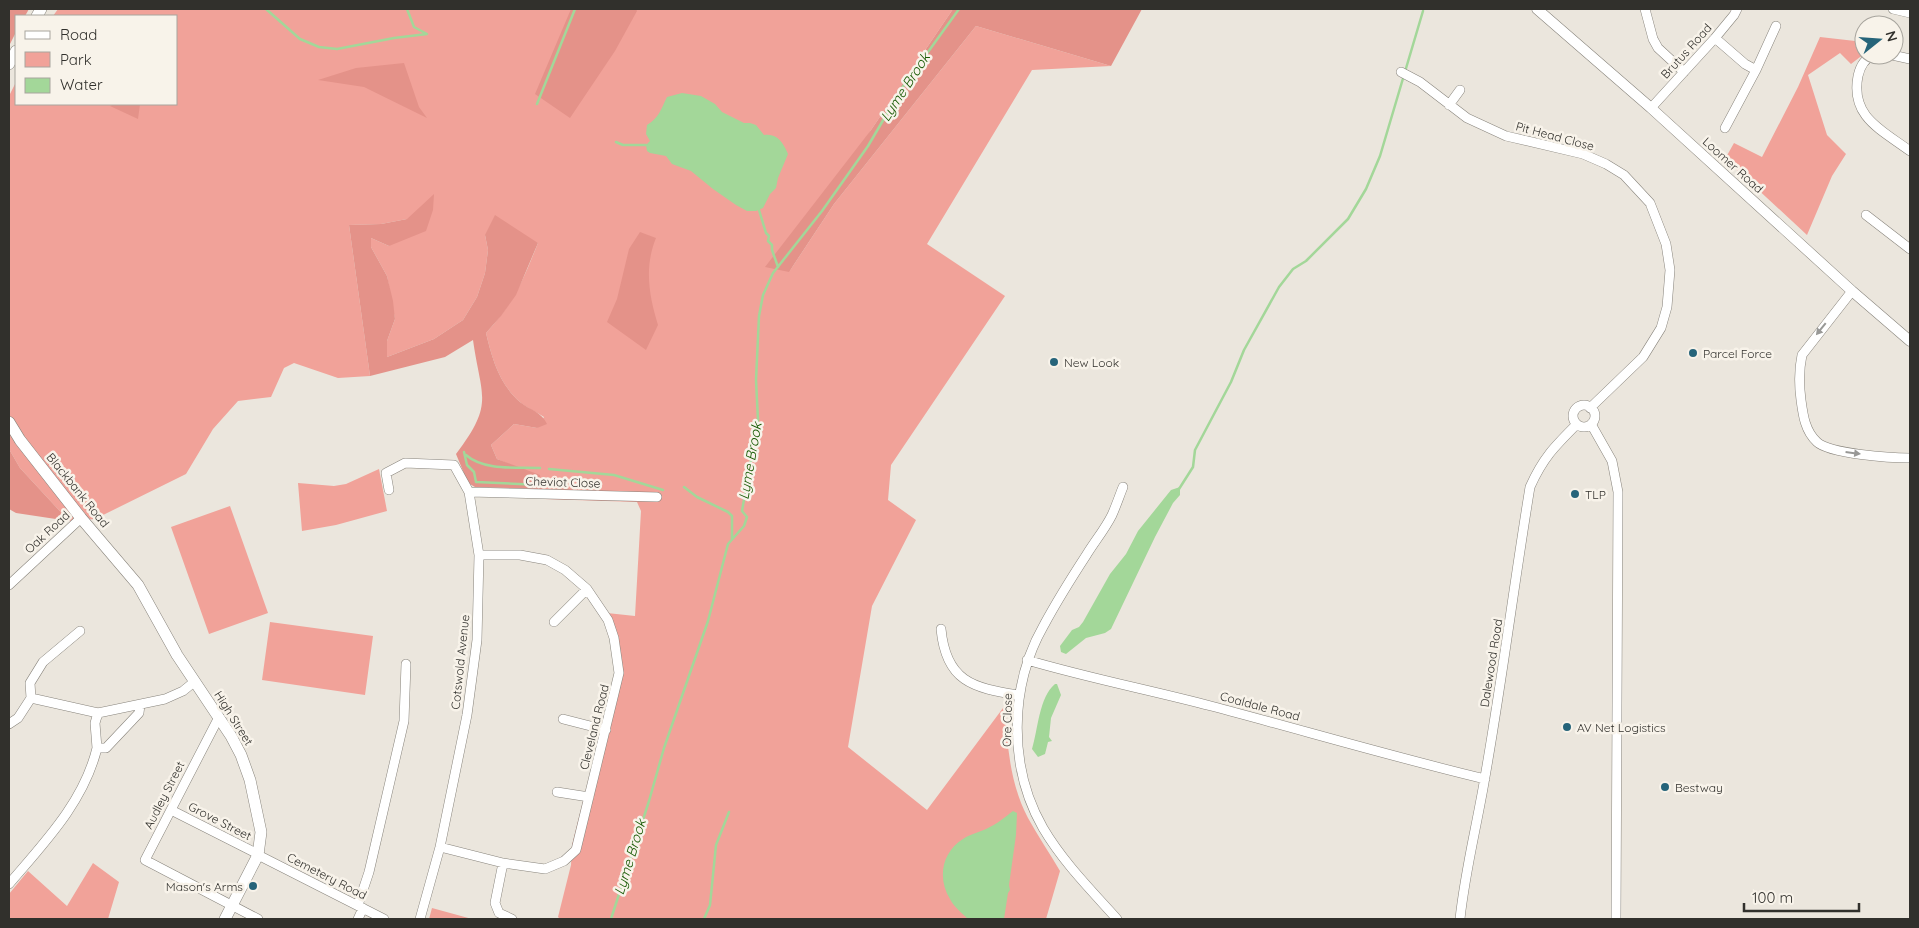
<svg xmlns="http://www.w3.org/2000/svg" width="1919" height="928" font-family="Quicksand,sans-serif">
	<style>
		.green { fill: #f1a299 }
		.forest { fill: #e49289 }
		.water { fill: #a3d799 }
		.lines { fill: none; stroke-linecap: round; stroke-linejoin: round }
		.stream { stroke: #a3d799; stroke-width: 2.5 }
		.minor-casing { stroke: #88847c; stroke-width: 10 }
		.tertiary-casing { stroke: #88847c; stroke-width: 11 }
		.secondary-casing { stroke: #88847c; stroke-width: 12 }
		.minor { stroke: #fff; stroke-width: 9 }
		.tertiary { stroke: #fff; stroke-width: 10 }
		.secondary { stroke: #fff; stroke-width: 11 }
		.oneway { fill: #989896 }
		.poi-dot { fill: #26647a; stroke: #f8f3ea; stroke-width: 2 }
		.labels { text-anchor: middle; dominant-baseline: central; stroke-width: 5; stroke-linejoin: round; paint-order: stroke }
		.street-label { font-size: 12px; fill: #31302c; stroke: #f8f3ea }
		.poi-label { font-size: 12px; fill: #31302c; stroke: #f8f3ea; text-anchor: start }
		.water-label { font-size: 14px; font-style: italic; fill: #175a03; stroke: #f8f3ea }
	</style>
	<rect width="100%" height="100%" fill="#ebe6dd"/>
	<path class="green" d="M58 9H953L871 130 789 272 834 204 976 26 1111 66 1032 70 927 244 1005 296 891 465 888 500 916 520 872 606 848 747 927 810 1006 704C1006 742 1010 784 1028 818 1038 836 1050 854 1060 871L1046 919H560L558 917 571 865 572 845 614 679 615 652 607 613 635 616 641 511 637 502 543 499 540 477 497 459 491 445 514 424 537 428 544 417C537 412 527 408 520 402 499 384 492 358 486 333 514 303 523 280 538 243L485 235 488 250 485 273 477 297 463 320 434 339 387 357V341L395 319 387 276 371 247V238L389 246 407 219 381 224 349 225 370 376 338 378 294 363 284 368 271 397 238 401 213 429 186 474 95 519 69 521 20 468 9 449V96L16 82V104H176V16H53Z
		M1820 37 1864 42V54L1851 64 1840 53 1808 75 1827 135 1846 154 1832 176 1807 235 1725 159 1734 143 1762 157 1798 87Z
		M379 469 387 511 336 525 302 531 298 483 334 486 346 484Z
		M230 506 268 613 209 634 171 527Z
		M270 622 373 636 365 695 262 680Z
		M93 863 119 882 108 919H9V894L28 871 67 906Z
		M432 908 472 919H429Z"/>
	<path class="forest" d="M9 9H29L25 16H16V32L9 46Z
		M571 9H636L637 11 615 51 570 118 535 94Z
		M953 9H1142L1111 66 976 26 834 204 789 272 765 267 871 130Z
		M404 63 419 107 427 118 364 87 318 80 356 68Z
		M114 104H140L138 119 110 106Z
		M434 194 433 210 426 231 389 246 371 238V247L387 276 393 301 395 319 387 341V357L434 339 463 320 477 297 485 273 488 250 485 235 495 215 538 243 516 295 501 316 486 333C492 358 499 384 520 402 530 410 542 412 547 424L537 428 514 424 491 445 497 459 540 475 542 489 475 487 468 483 456 454C495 403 481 397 473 340L445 357 370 376 349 225 381 224 407 219Z
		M640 232 656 238C644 267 649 296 658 325L646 350 607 322 617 299 629 249Z
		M9 449 20 468 69 521 16 513 9 509Z"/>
	<path class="water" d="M682 93 701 96 715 104 722 112 744 123H750L756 125 764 135C777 133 783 142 788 154L778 178 776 188 770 194 763 208 756 211H747L736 205 713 189 691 171 672 164 666 156 650 153 647 151 646 145 650 141 646 134 647 125C659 118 661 109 667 97Z
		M1180 487V495L1173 503 1155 537 1111 629 1105 633 1086 638 1066 654 1061 652 1060 646 1072 630 1079 627 1083 622 1110 574 1126 554 1138 531 1171 490Z
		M1055 684H1057L1061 695 1051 718 1049 737 1052 741 1048 742 1045 754 1038 757 1032 749C1038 730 1039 697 1055 684Z
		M1013 811 1017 813 1016 835 1009 885 1010 890 1008 893 1004 919H968C962 913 954 907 950 899 937 878 942 852 963 839 970 834 980 832 988 828 997 824 1005 817 1013 811Z"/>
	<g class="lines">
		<path class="stream" d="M266 9 300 39 319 47 337 49 394 38 427 34 414 27 407 9
			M537 104 575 9
			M616 142 623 145H646
			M759 210 766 233 769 236 768 241 772 245V250L778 267
			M464 452 467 465 474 472 476 482 540 485
			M466 455C484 471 517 467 540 468
			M549 469 614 475 663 490
			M684 487 697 497 728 512 732 516V539
			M1179 489 1193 467 1195 450 1231 382 1244 350 1279 287 1293 269 1306 261 1348 219 1366 189 1380 156 1423 11
			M611 919 649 801 664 748 708 621 728 544 744 526 747 517 742 511 758 420 756 380 759 316 763 295 773 273 822 211 868 146 902 88 959 9
			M704 919 710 905 716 845 729 812"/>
		<g class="minor-casing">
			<path id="minor" d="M1645 9 1653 39 1658 48 1684 72
				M1893 9 1910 13
				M1715 38 1745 64 1756 70
				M1874 55C1865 58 1860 67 1858 76 1850 117 1882 130 1910 151
				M1892 55 1910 59
				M1401 72 1420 82 1467 118 1506 136 1583 154 1606 164 1624 175 1650 203 1666 244 1670 270 1667 307 1661 328 1643 357 1590 408
				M1449 105 1460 90
				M1651 108 1715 38 1734 15 1737 9
				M1725 128 1756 70 1776 26
				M1866 215 1910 249
				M1852 291 1802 355C1799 369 1799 385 1801 400 1803 415 1805 431 1817 442 1830 454 1891 458 1910 458
				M1573 416a11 11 0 1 1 22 0a11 11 0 1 1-22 0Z
				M1591 424 1612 461 1618 492 1616 919
				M389 490 386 473 405 463 454 465 469 492 479 555 477 640 467 715 440 847 420 919
				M469 492 657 497
				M9 585 81 518
				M554 622 587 589
				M941 629C946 681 972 688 1019 695
				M1027 660C1088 678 1150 690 1211 706 1302 730 1393 757 1485 779
				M31 698 30 683 43 662 80 631
				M219 717 145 860 258 919
				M563 719 606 730
				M9 724 18 718 31 698 98 713 165 699 183 691 194 682
				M97 748 95 723 98 713
				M557 792 589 797
				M171 810 258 854
				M440 847 503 863 545 869 564 861 576 850 619 673 614 638 608 620 587 589 565 570 547 560 520 555H479
				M258 855 384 919
				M503 863 495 903 499 913 512 919
				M9 884C44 843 84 802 97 748H106L139 713 140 705
				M358 905 369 872 404 721 406 664
				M358 919 363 908
				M1117 919C1091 890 1063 862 1043 828 1008 767 1009 686 1044 625 1057 601 1072 577 1087 554 1095 541 1105 529 1112 515 1116 506 1119 497 1123 487
				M1460 919C1465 871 1477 825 1485 777 1502 681 1514 584 1530 487 1543 458 1554 447 1577 424"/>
		</g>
		<g class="tertiary-casing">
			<path id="tertiary" d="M1537 9 1651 108 1852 291 1910 341"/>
		</g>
		<g class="secondary-casing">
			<path id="secondary" d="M37 16 41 9
				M9 64 16 51
				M9 422 20 440 81 518 138 585 177 655 231 736 241 755 250 780 261 832 258 855 225 919"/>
		</g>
		<use href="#minor" class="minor"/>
		<use href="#tertiary" class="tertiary"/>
		<use href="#secondary" class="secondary"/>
	</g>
	<defs><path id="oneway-solid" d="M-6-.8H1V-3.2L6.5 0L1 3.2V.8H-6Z" transform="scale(1.25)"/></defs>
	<g class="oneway">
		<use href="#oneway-solid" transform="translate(1821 329) rotate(129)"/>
		<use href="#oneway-solid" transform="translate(1853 453) rotate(7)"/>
	</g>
	<g class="poi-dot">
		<circle cx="1693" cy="353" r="5"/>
		<circle cx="1054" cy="362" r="5"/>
		<circle cx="1575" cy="494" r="5"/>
		<circle cx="1567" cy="727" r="5"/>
		<circle cx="1665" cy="787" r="5"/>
		<circle cx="253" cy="886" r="5"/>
	</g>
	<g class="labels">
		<g class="street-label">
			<text transform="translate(1686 51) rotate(-48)">Brutus Road</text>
			<text transform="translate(1555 136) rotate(15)">Pit Head Close</text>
			<text transform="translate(1733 165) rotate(42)">Loomer Road</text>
			<text transform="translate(563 482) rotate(2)">Cheviot Close</text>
			<text transform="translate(78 490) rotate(51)">Blackbank Road</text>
			<text transform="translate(47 532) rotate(-43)">Oak Road</text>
			<text transform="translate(460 662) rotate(-84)">Cotswold Avenue</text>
			<text transform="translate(1491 663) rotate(-81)">Dalewood Road</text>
			<text transform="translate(1260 706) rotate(15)">Coaldale Road</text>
			<text transform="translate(234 718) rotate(58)">High Street</text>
			<text transform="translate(1007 720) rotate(-89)">Ore Close</text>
			<text transform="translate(594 727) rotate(-76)">Cleveland Road</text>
			<text transform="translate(164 795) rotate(-63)">Audley Street</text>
			<text transform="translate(220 821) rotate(27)">Grove Street</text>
			<text transform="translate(327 876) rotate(27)">Cemetery Road</text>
		</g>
		<g class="poi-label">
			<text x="1703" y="353">Parcel Force</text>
			<text x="1064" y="362">New Look</text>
			<text x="1585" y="494">TLP</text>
			<text x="1577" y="727">AV Net Logistics</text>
			<text x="1675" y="787">Bestway</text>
			<text x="243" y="886" text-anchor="end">Mason's Arms</text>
		</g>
		<g class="water-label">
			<text transform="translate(905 87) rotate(-57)">Lyme Brook</text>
			<text transform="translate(750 461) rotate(-80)">Lyme Brook</text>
			<text transform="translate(630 857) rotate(-73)">Lyme Brook</text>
		</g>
	</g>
	<rect width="1919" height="928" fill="none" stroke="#31302c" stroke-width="20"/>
	<rect x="15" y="15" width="162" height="90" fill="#f8f3ea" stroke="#a8a59e"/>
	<rect x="25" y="31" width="25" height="8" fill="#ffffff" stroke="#a8a59e"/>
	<text x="60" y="40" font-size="15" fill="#31302c">Road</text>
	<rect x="25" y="52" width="25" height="15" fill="#f1a299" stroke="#a8a59e"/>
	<text x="60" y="65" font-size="15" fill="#31302c">Park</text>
	<rect x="25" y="78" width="25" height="15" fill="#a3d799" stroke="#a8a59e"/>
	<text x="60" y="90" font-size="15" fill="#31302c">Water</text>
	<g transform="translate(1879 40) rotate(73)"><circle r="24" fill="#f8f3ea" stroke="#a8a59e"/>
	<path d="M0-4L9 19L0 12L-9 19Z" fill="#26647a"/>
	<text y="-8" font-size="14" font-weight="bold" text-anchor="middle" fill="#31302c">N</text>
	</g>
	<path d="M1744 903v8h115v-8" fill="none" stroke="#31302c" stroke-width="2.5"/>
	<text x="1752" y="903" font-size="15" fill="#31302c" stroke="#f8f3ea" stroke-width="4" paint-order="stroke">100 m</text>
</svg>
